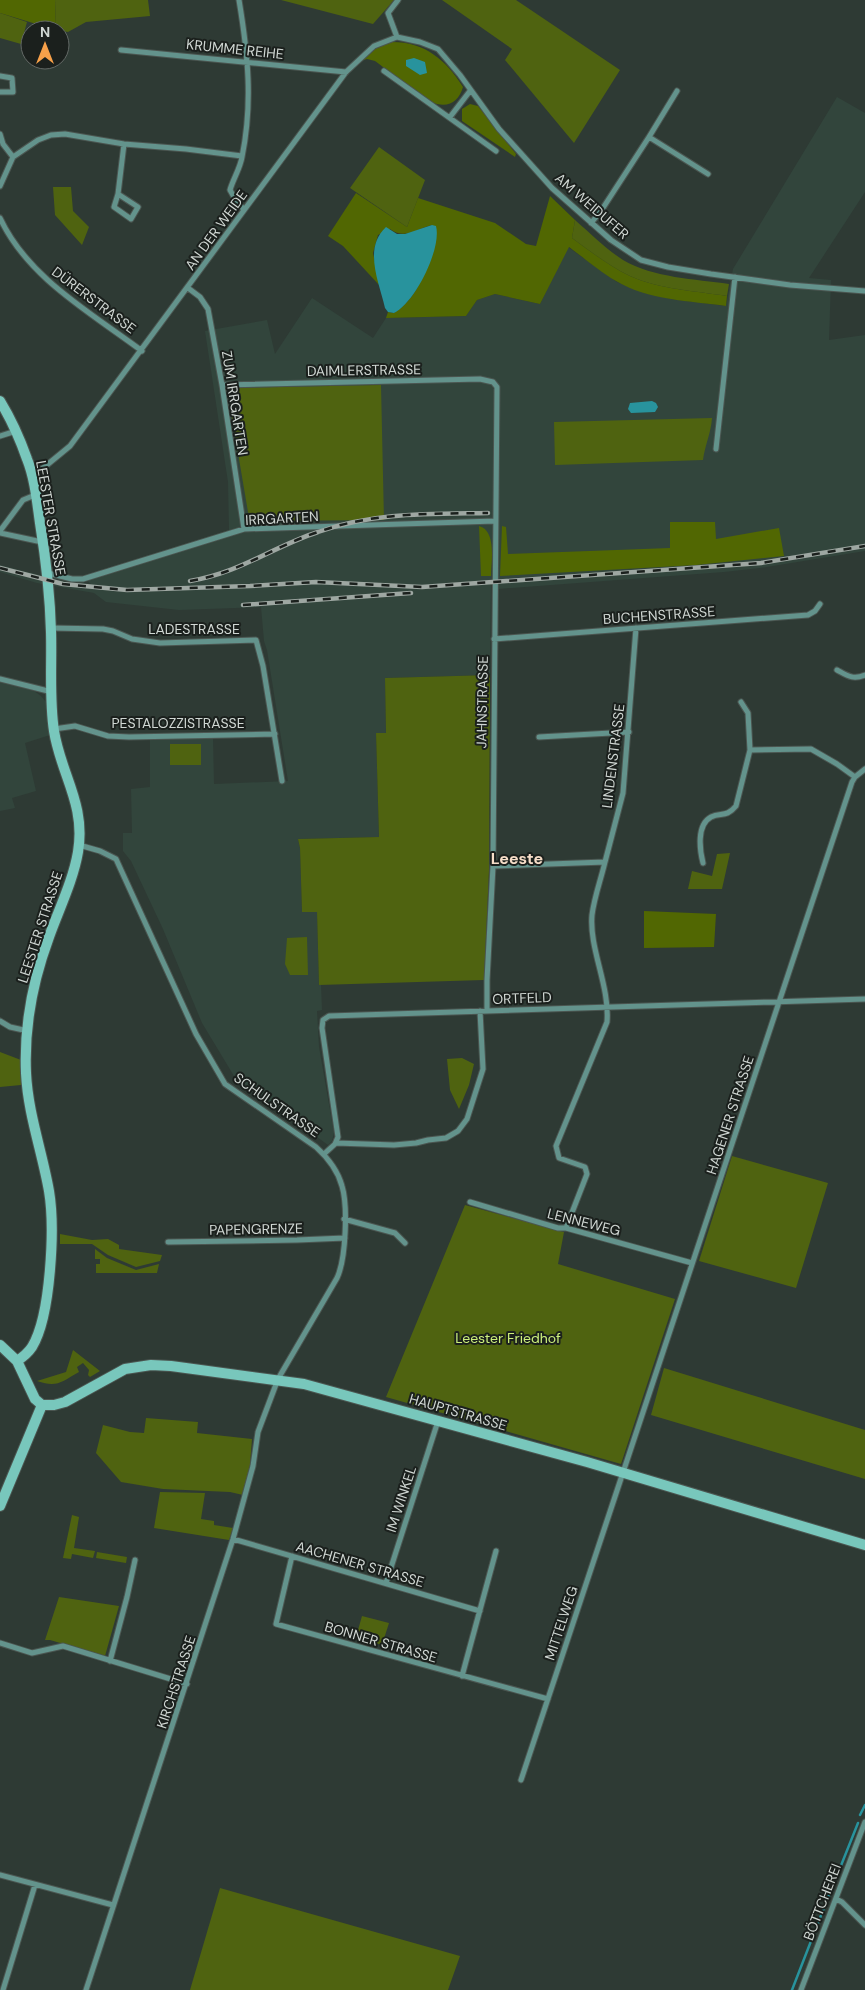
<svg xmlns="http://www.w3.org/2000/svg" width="865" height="1990" font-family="'DM Sans',sans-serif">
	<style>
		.built { fill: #32453c }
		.green { fill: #4f6310 }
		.forest { fill: #516702 }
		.water { fill: #28939d }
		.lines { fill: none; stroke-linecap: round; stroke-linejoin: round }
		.stream { stroke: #28939d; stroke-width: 2.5 }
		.street-casing { stroke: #4b5651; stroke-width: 7 }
		.secondary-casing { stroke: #4b5651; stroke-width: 12 }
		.street { stroke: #63938c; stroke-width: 5 }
		.secondary { stroke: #78c7bc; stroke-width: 10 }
		.rail-casing { stroke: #9ea7a2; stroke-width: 4.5 }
		.rail { stroke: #1b201d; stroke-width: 2.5; stroke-dasharray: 8; stroke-linecap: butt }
		.labels { text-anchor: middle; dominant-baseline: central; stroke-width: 4; stroke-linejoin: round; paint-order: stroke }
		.street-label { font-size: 14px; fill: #d0d7d3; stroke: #1b201d }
		.park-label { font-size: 14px; fill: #cdf07d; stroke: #1b201d }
		.quarter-label { font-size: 16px; font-weight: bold; fill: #f6ddc8; stroke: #1b201d }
	</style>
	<rect width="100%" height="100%" fill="#2e3a34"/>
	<path class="built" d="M837 97 865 113V192L809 278 831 280 829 340 865 335V551L760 568 724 572 498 589V585H491L490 675 385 678 386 733H376L379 837 298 839 300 848 302 911H317L319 985H321L322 1010 317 1011 319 1047 334 1133 332 1141 328 1145 234 1076 202 1023 163 929 131 861 123 851V833H132L131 789 150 787V740L213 737 214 784 288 781 267 650 264 641 261 607 179 610 106 602 94 593 37 583 0 572V565L68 582 91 584 82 576 229 530 228 482 205 331 267 320 275 354 312 298 373 338 386 318 466 316 477 300 495 294 540 304 568 247 617 282 643 292 671 299 726 306 733 269Z
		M0 682 34 691 41 696 46 702 50 735 25 743 36 791 12 798 15 808 0 811Z"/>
	<path class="green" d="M55 0H148L150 16 86 22 68 32 56 30Z
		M281 0H394L373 24Z
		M442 0H516L620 70 574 143 505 60 512 49Z
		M0 13 27 22 21 44 0 38Z
		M379 147 425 180 407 227 350 188Z
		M53 187H71L73 211 89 227 82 245 55 215Z
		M575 220C591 234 606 249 623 260 654 278 695 279 729 284L727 296C695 291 659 289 630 276 609 266 590 251 572 238Z
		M381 385 384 520 253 521 248 512 228 394 233 388Z
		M712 418C711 433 705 445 703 460L555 465 554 422Z
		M490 675 489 870 484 980 319 985 317 912H302L300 848 298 839 379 837 376 733H386L385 678Z
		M170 744H201V765H170Z
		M730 853 722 889H688L692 871 712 876 717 854Z
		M307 937 308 975H290L285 964 287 938Z
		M0 1052 21 1060V1085L0 1087Z
		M462 1058 474 1064 469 1085 459 1109 450 1090 447 1059Z
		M732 1156 828 1183 796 1288 699 1261Z
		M465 1205 564 1232 558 1264 675 1299 621 1464 386 1397Z
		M60 1234 92 1240 108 1239 119 1245V1249L162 1255 160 1261 136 1267 108 1255 92 1244H60Z
		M95 1249 107 1258 136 1270 159 1264 157 1273H96V1264H100V1259H95Z
		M73 1350 100 1371 90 1377 88 1375 89 1370 83 1363 77 1367 79 1372C61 1382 57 1388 37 1381L66 1372Z
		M664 1368 865 1430V1479L651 1415Z
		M146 1418 198 1422 197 1433 252 1439 250 1465 243 1495 230 1492 163 1489 121 1482 96 1453 103 1425 130 1432 144 1433Z
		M160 1492 205 1493 201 1519 214 1521V1525L233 1528 229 1540 154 1528Z
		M72 1515 79 1517 74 1548 95 1551 93 1558 72 1554 71 1559 63 1558Z
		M97 1552 127 1557 126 1563 96 1558Z
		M59 1597 119 1606 105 1656 50 1640H45Z
		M362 1616 389 1623 382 1645 356 1637Z
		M220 1888 460 1956 448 1990H190Z"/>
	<path class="forest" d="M0 0H55L56 30 0 13Z
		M392 42C425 42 446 60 463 87 459 100 451 107 437 104 427 102 386 69 375 61L367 59 361 61C367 51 380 46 392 42Z
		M470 104 478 106 516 154 515 157 462 121V109Z
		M356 193 407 227 418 198 495 223 526 244 536 246 550 196 575 220 572 238C590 251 609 266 630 276 659 289 695 291 727 296L726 306C691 301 647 300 616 281 600 272 584 258 569 247L540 304 495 294 477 300 466 316 386 318 388 312 394 313C426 291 427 260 432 225 416 229 405 240 390 229L378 235 373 253 380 286 343 246 328 236Z
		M670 522H715L716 539 779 528 784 556 696 565 500 576 502 526 506 527 508 554 670 548Z
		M479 526C497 531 491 562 491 576H481Z
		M644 911 716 914 714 947 644 948Z"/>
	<path class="water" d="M414 58 425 62 427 73 420 75 406 66V60Z
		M432 225 436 226C442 248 415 303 394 313L388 312 385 308C379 282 363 248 386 227L397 234H405Z
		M652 401 656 403 658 407 655 412 631 413 628 409 630 403Z"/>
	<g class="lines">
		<path class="stream" d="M860 1815 865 1805
			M838 1873 858 1823
			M792 1990 834 1882"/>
		<g class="street-casing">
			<path id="street" d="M239 0C248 54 253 103 242 157 240 169 233 179 230 190L238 204 244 209
				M397 37 420 42 438 49 460 75 499 129 552 188 611 240 641 260 668 267 711 274 790 285 865 291
				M397 37 388 13 398 0
				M121 50 346 72
				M384 71 496 151
				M0 76 12 78 13 92H0
				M450 117 470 91
				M0 134 3 144 13 157
				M649 137 677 91
				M0 186 13 157 38 140 51 135 65 134 124 144 186 149 242 156
				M118 194 138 207 131 219 114 207 118 194 124 144
				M0 218C28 278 90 312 142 351
				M591 223 601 211 649 137 708 174
				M188 288 200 297 208 309 222 385 244 529
				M222 385 480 379 493 382 497 387 493 866 487 980V1011
				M0 436 16 431
				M716 449 735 277
				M32 474 42 469 70 446 346 72 374 46 397 37
				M0 531 23 500 35 495
				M0 533 42 542
				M48 573 72 579H83L244 529 495 521
				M51 628 103 629 113 631 132 639 160 643 256 640 263 666 282 781
				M494 639 808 615 815 611 820 604
				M837 670C848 676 853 680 865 675
				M0 679 52 692
				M741 702 748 713 750 750 811 749 837 764 855 777
				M54 729 75 726 108 736 129 737 275 734
				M539 737 629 732
				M79 845 100 851 116 859 196 1034 225 1084 316 1147C327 1157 338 1171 342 1186 348 1206 346 1259 337 1278L278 1379 258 1432 253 1466 233 1539 86 1990
				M703 863C700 851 696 825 711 817 721 812 726 818 736 806L750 750
				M493 866 605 862 623 793 636 628
				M0 1021 10 1027 28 1031
				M336 1143 394 1145 416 1143 428 1140 446 1138 458 1131 467 1119 483 1069 480 1011
				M324 1154 335 1144 338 1137 322 1028 323 1020 329 1016 865 999
				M470 1202 558 1228H566L692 1263
				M344 1219 395 1233 405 1243
				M566 1228 587 1174 585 1167 559 1158 556 1146 607 1022C610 986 589 949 592 915 594 898 601 879 605 862
				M168 1242 297 1240 345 1238
				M233 1539 480 1611
				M292 1556 276 1624 548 1699
				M386 1583 438 1421
				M0 1643 32 1653 63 1646 187 1684
				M110 1661 127 1597 135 1560
				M462 1676 496 1551
				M521 1780 852 782 855 777 865 769
				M0 1875 113 1905
				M836 1899 842 1902 865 1925
				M3 1990 35 1885
				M801 1990 865 1822"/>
		</g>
		<g class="secondary-casing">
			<path id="secondary" d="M0 401C11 419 20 439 27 459 35 479 37 502 40 523 46 560 50 593 51 632 52 664 49 699 54 731 61 775 86 804 78 852 73 881 59 909 49 937 33 980 24 1027 26 1073 28 1114 42 1151 49 1191 55 1227 51 1316 32 1347 28 1353 23 1357 17 1361
				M0 1345 17 1361 35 1399 42 1405H54L65 1402 125 1369 151 1365 171 1366 304 1384 587 1462 865 1545
				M0 1506 42 1405"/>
		</g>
		<use href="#street" class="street"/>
		<use href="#secondary" class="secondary"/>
		<g class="rail-casing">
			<path id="rail" d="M0 568 63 584 127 590 250 586 316 582 422 587 761 563 865 546
				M190 581C240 573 272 547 318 532 374 512 429 514 488 513
				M243 605 411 593"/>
		</g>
		<use href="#rail" class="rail"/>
	</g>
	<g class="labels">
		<g class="street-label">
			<text transform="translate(235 49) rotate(6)">KRUMME REIHE</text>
			<text transform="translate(592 206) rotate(41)">AM WEIDUFER</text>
			<text transform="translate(216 230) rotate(-54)">AN DER WEIDE</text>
			<text transform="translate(94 300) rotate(37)">DÜRERSTRASSE</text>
			<text transform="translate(364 370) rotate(-1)">DAIMLERSTRASSE</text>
			<text transform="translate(235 403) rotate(81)">ZUM IRRGARTEN</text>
			<text transform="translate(51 518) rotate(80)">LEESTER STRASSE</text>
			<text transform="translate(282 518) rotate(-3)">IRRGARTEN</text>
			<text transform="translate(659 615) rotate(-4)">BUCHENSTRASSE</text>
			<text x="194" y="629">LADESTRASSE</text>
			<text transform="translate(482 702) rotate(-89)">JAHNSTRASSE</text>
			<text x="178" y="723">PESTALOZZISTRASSE</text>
			<text transform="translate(613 756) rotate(-83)">LINDENSTRASSE</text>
			<text transform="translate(40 927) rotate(-72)">LEESTER STRASSE</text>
			<text transform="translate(522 998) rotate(-2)">ORTFELD</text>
			<text transform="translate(277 1105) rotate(35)">SCHULSTRASSE</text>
			<text transform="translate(730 1115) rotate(-72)">HAGENER STRASSE</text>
			<text transform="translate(584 1222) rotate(14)">LENNEWEG</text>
			<text transform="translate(256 1229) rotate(-1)">PAPENGRENZE</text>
			<text transform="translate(458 1412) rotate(16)">HAUPTSTRASSE</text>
			<text transform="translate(401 1499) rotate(-72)">IM WINKEL</text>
			<text transform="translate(360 1564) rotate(16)">AACHENER STRASSE</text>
			<text transform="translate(561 1623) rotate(-72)">MITTELWEG</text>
			<text transform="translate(381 1642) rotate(16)">BONNER STRASSE</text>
			<text transform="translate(176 1682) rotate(-72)">KIRCHSTRASSE</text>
			<text transform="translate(822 1902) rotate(-69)">BÖTTCHEREI</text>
		</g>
		<g class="park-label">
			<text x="508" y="1338">Leester Friedhof</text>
		</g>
		<g class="quarter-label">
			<text x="517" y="858">Leeste</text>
		</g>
	</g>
	<g transform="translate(45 45)"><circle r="24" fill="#1b201d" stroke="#636966"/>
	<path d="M0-4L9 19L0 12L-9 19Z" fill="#f8a14a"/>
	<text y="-8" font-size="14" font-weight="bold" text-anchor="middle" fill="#d0d7d3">N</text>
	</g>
</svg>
